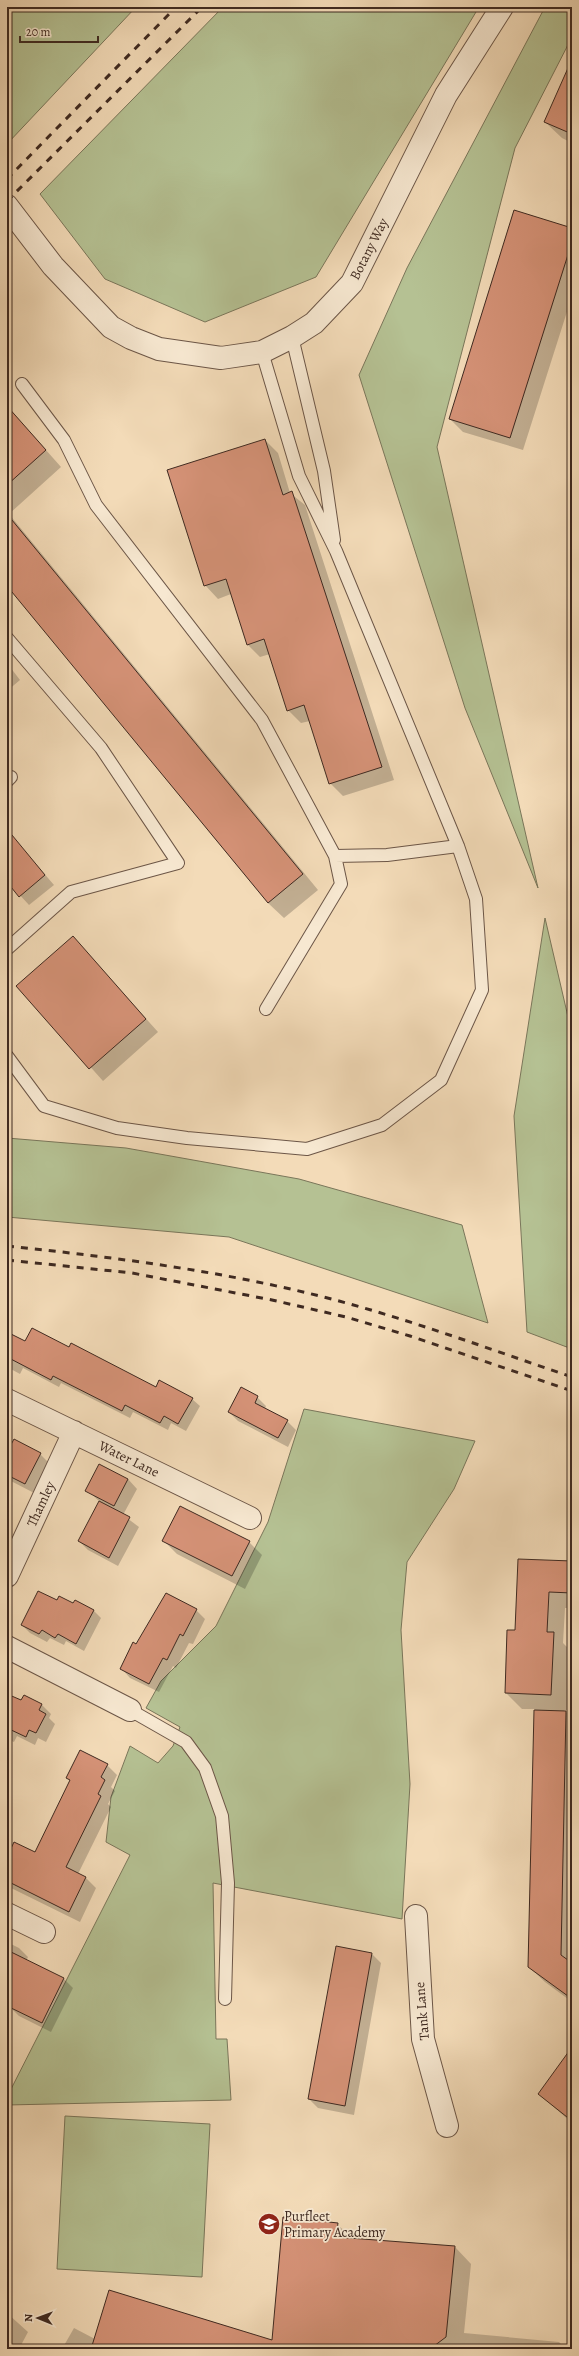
<svg xmlns="http://www.w3.org/2000/svg" width="579" height="2356" font-family="Alegreya,serif">
	<style>
		.green { fill: #b5c193; stroke: #7a765a }
		.shadow { fill: #0003 }
		.building { fill: #d59277; stroke: #3f2a21 }
		.lines { fill: none; stroke-linecap: round; stroke-linejoin: round }
		.service-casing { stroke: #6c5647; stroke-width: 14 }
		.minor-casing { stroke: #6c5647; stroke-width: 24 }
		.service { stroke: #f7e8d1; stroke-width: 12 }
		.minor { stroke: #f7e8d1; stroke-width: 22 }
		.rail { stroke: #3f2a21; stroke-width: 3; stroke-dasharray: 7 7; stroke-linecap: butt }
		.labels { text-anchor: middle; dominant-baseline: central; stroke-width: 3.5; stroke-linejoin: round; paint-order: stroke }
		.street-label { font-size: 14px; fill: #3f2a21; stroke: #f7e8d1 }
		.poi-label { font-size: 14px; fill: #3f2a21; stroke: #f7e8d1; text-anchor: start }
	</style>
	<rect width="100%" height="100%" fill="#f3dbb8"/>
	<filter id="stains"><feTurbulence type="fractalNoise" baseFrequency=".005" numOctaves="4"/><feColorMatrix values="0 0 0 0 .2 0 0 0 0 .09 0 0 0 0 .02 0 0 0 .5 -.17"/></filter>
	<radialGradient id="worn" r=".72"><stop offset=".6" stop-color="#630" stop-opacity="0"/><stop offset="1" stop-color="#630" stop-opacity=".3"/></radialGradient>
	<path class="green" d="M7 7H136L7 144Z
		M223 7H479L316 277 205 322 105 279 40 194Z
		M545 7H572V37L515 148 437 447 538 888 465 708 359 375 407 268Z
		M545 918 572 1034V1349L527 1332 514 1116Z
		M7 1138 126 1148 299 1179 462 1225 488 1323 229 1237 7 1217Z
		M304 1409 475 1441 454 1489 407 1562 401 1630 410 1784 402 1919 213 1883 216 2039H227L231 2100 7 2105V2097L130 1855 106 1842 111 1797 130 1746 158 1763 173 1746 180 1727 146 1708 161 1681 216 1626 268 1522Z
		M65 2116 210 2124 202 2277 57 2269Z"/>
	<path class="shadow" d="M572 61V143L562 138 545 122Z
		M572 229V296L523 450 463 432 450 419Z
		M7 406 61 467 9 514 318 890 284 918 268 903 7 585Z
		M265 440 278 453 290 493 305 505 394 780 343 796 330 783 310 721 301 723 288 710 270 654 260 657 247 644 231 594 218 599 205 585Z
		M7 663 20 680 7 691Z
		M16 841 54 885 29 905 7 881V849Z
		M73 937 158 1032 103 1081 18 986Z
		M7 1333 26 1343 69 1348 157 1388 192 1399 200 1406 186 1431 171 1423 168 1430 133 1412 130 1418 61 1383 59 1387 23 1368 20 1374 7 1367Z
		M257 1397 266 1406 265 1409 287 1421 296 1430 288 1447 238 1421 229 1412Z
		M7 1448 40 1454 51 1465 36 1494 9 1480 7 1484Z
		M128 1479 137 1489 123 1515 139 1527 118 1566 88 1550 79 1541 100 1502 87 1490Z
		M181 1507 249 1542 262 1555 245 1589 177 1554 164 1541Z
		M572 1562V1608H565L563 1643 569 1649 567 1710H564L572 1718V2002L545 1982 529 1967 535 1709H522L506 1693 516 1631Z
		M57 1602 93 1610 101 1618 84 1651 66 1641 64 1645 50 1638 47 1642 30 1633 22 1625Z
		M196 1610 205 1619 193 1644 189 1643 176 1668 173 1666 159 1692 130 1678 121 1668 137 1645Z
		M7 1695 21 1702 42 1705 51 1714 49 1718 55 1724 46 1742 38 1738 35 1745 17 1736 14 1742 7 1739Z
		M107 1765 117 1775 111 1787 115 1791 108 1804 111 1807 78 1874 86 1878 96 1888 80 1922 9 1887 7 1885V1859L36 1853 71 1781 68 1778Z
		M7 1942 19 1948 28 1957 26 1961 64 1979 73 1988 51 2032 19 2016 10 2007 7 1985Z
		M371 1953 381 1963 354 2115 318 2108 309 2099Z
		M572 2049V2123L539 2094Z
		M337 2224 353 2239 455 2247 471 2264 464 2333 559 2342 566 2349H62L74 2328 95 2339 272 2342Z
		M7 2313 28 2332 19 2349H7Z"/>
	<path class="building" d="M572 59V134L544 122Z
		M514 210 572 228V242L510 438 449 419Z
		M7 406 46 450 7 485Z
		M265 439 283 495 292 491 382 767 329 784 304 705 287 711 264 639 247 645 226 579 204 586 167 470Z
		M7 514 303 874 268 903 7 586Z
		M7 829 45 875 19 897 7 882Z
		M73 936 146 1019 89 1069 16 986Z
		M32 1328 69 1347 71 1343 156 1387 159 1380 193 1398 178 1424 164 1416 160 1423 125 1405 122 1411 53 1376 51 1380 7 1357V1332L25 1341Z
		M241 1387 258 1396 255 1403 288 1420 278 1438 228 1412Z
		M14 1439 41 1453 25 1484 7 1475V1452Z
		M99 1464 128 1479 114 1506 85 1491Z
		M99 1501 130 1517 109 1558 78 1541Z
		M180 1506 250 1541 232 1576 162 1541Z
		M518 1559 572 1561V1593L549 1592 547 1632H554L551 1695 505 1693 507 1630H515Z
		M38 1591 57 1600 59 1596 73 1603 75 1600 94 1610 76 1644 58 1634 55 1638 42 1630 39 1634 21 1625Z
		M166 1593 197 1609 183 1636 180 1634 167 1660 163 1658 149 1684 120 1669 133 1642 136 1644Z
		M7 1694 21 1700 24 1695 42 1704 39 1710 46 1714 36 1733 29 1730 26 1737 7 1728Z
		M534 1710 566 1711 561 1955 572 1963V1999L528 1967Z
		M80 1750 108 1764 101 1777 105 1780 98 1794 101 1796 66 1867 86 1877 69 1912 7 1881V1857L14 1842 35 1852 70 1780 66 1778Z
		M336 1946 372 1953 345 2106 308 2099Z
		M7 1950 64 1978 42 2023 7 2006Z
		M572 2047V2121L538 2094Z
		M283 2217 338 2223 336 2237 455 2246 446 2337 430 2349H91L109 2290 272 2340Z"/>
	<g class="lines">
		<g class="service-casing">
			<path id="service" d="M292 337 324 471 334 540
				M22 384 64 440 96 505 262 720 335 856 387 855 458 846
				M7 638 101 748 178 863 71 892 7 949
				M7 781 11 777
				M266 1009 341 884 335 856
				M7 1056 44 1106 117 1128 187 1138 307 1149 382 1125 441 1080 482 990 476 899 458 846 336 551 299 476 262 352
				M130 1710 186 1742 205 1768 222 1816 228 1883 225 1999"/>
		</g>
		<g class="minor-casing">
			<path id="minor" d="M7 206 53 266 111 327 131 338 159 349 221 358 262 352 292 337 314 323 352 283 446 95 502 7
				M7 1400 250 1518
				M7 1576 74 1432
				M7 1647 130 1710
				M7 1914 44 1932
				M416 1916 423 2039 447 2126"/>
		</g>
		<use href="#service" class="service"/>
		<use href="#minor" class="minor"/>
		<path class="rail" d="M7 179 176 7
			M7 201 202 7
			M7 1246C122 1258 238 1273 350 1304 425 1325 498 1352 572 1377
			M7 1260 132 1273 272 1300 346 1317 410 1336 572 1391"/>
	</g>
	<defs>
		<g id="school-disc" transform="scale(1.15)"><circle r="9.5" fill="#8f2418" stroke="#f7e8d1"/><path d="M0-5L7-2L0 1L-7-2ZM-4 1L0 2.5L4 1V4Q0 6-4 4Z" fill="#fff"/></g>
	</defs>
	<g fill-rule="evenodd">
		<use href="#school-disc" x="269" y="2224"/>
	</g>
	<g class="labels">
		<g class="street-label">
			<text transform="translate(369 249) rotate(-63)">Botany Way</text>
			<text transform="translate(129 1459) rotate(26)">Water Lane</text>
			<text transform="translate(41 1504) rotate(-65)">Thamley</text>
			<text transform="translate(422 2011) rotate(-95)">Tank Lane</text>
		</g>
		<g class="poi-label">
			<text x="284" y="2216">Purfleet<tspan x="284" dy="16">Primary Academy</tspan></text>
		</g>
	</g>
	<rect width="579" height="2356" fill="none" stroke="#f3dbb8" stroke-width="24"/>
	<rect x="8" y="8" width="563" height="2340" fill="none" stroke="#3f2a21" stroke-width="2"/>
	<rect x="12" y="12" width="555" height="2332" fill="none" stroke="#3f2a21"/>
	<g transform="translate(38 2318) rotate(271)" stroke="#f7e8d1" stroke-width="3" paint-order="stroke">
	<path d="M0-3L7 15L0 10L-7 15Z" fill="#3f2a21"/>
	<text y="-6" font-size="11" font-weight="bold" text-anchor="middle" fill="#3f2a21">N</text>
	</g>
	<path d="M20 36v6h78v-6" fill="none" stroke="#3f2a21" stroke-width="2"/>
	<text x="26" y="36" font-size="12" fill="#3f2a21" stroke="#f7e8d1" stroke-width="3" paint-order="stroke">20 m</text>
	<rect width="100%" height="100%" filter="url(#stains)"/>
	<rect width="100%" height="100%" fill="url(#worn)"/>
</svg>
